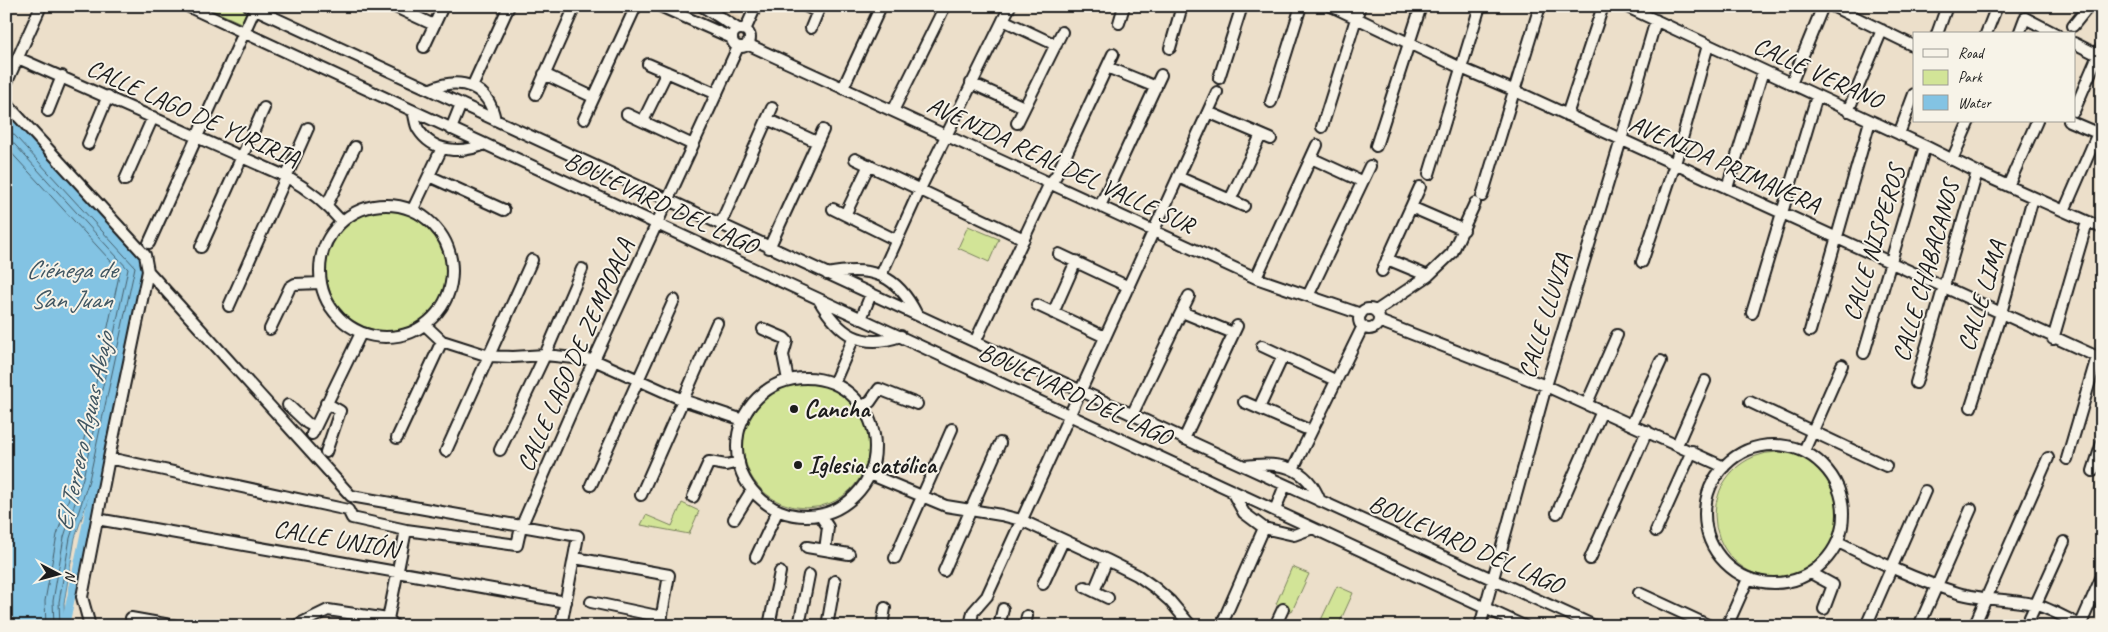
<svg xmlns="http://www.w3.org/2000/svg" width="2108" height="632" font-family="Caveat,sans-serif">
	<style>
		.built { fill: #e4d1b5 }
		.green { fill: #d2e497; stroke: #77805a }
		.water { fill: #83c3e3; stroke: #5a8093 }
		.lines { fill: none; stroke-linecap: round; stroke-linejoin: round }
		.shore { stroke: #455f6c; stroke-width: 1 }
		.canal { stroke: #83c3e3; stroke-width: 8 }
		.minor-casing { stroke: #1c1c1c; stroke-width: 14 }
		.minor { stroke: #f7f3e8; stroke-width: 10 }
		.poi-dot { fill: #1c1c1c; stroke: #f7f3e8; stroke-width: 2 }
		.labels { text-anchor: middle; dominant-baseline: central; stroke-width: 4; stroke-linejoin: round; paint-order: stroke }
		.street-label { font-size: 25px; fill: #1c1c1c; stroke: #f7f3e8 }
		.poi-label { font-size: 25px; font-weight: bold; fill: #1c1c1c; stroke: #f7f3e8; text-anchor: start }
		.water-label { font-size: 26px; font-style: italic; fill: #405662; stroke: #f7f3e8 }
	</style>
	<rect width="100%" height="100%" fill="#ecdfca"/>
	<filter id="ink" filterUnits="userSpaceOnUse"><feTurbulence type="fractalNoise" baseFrequency=".02" numOctaves="2"/><feDisplacementMap in="SourceGraphic" scale="10" xChannelSelector="R" yChannelSelector="G"/><feConvolveMatrix kernelMatrix="1 2 1 2 8 2 1 2 1" color-interpolation-filters="sRGB"/></filter>
	<g filter="url(#ink)">
		<path class="built" d="M695 6H719L742 19 732 29Z"/>
		<path class="green" d="M204 6H243L248 9 241 23Z
			M326 270a61 61 0 1 1 122 0a61 61 0 1 1-122 0Z
			M968 226 999 239 989 262 958 248Z
			M743 445a63 63 0 1 1 126 0a63 63 0 1 1-126 0Z
			M1715 515a63 63 0 1 1 126 0a63 63 0 1 1-126 0Z
			M682 503 699 511 689 534 641 525 646 515 672 526Z
			M1292 567 1309 574 1292 611 1276 604Z
			M1337 586 1353 593 1338 626 1321 620Z"/>
		<path class="water" d="M6 119 141 265 94 481 75 538 64 603 65 626H6Z"/>
		<g class="lines">
			<path class="shore" d="M6 126 135 267 89 480 70 538 59 602 60 626
				M6 135 128 269 83 478 64 537 53 601 54 626
				M6 147 120 271 76 476 57 535 45 601 46 626"/>
			<path class="canal" d="M6 119 141 265 65 626"/>
			<g class="minor-casing">
				<path id="minor" d="M187 6 1524 626
					M249 6 1222 456 1595 626
					M393 6 434 25
					M660 6 732 38
					M702 6 738 29
					M805 6 818 12
					M1331 6 1461 68 1513 90 2102 359
					M1625 6 1925 146 1977 172 2102 228
					M1832 6 1914 46
					M1003 20 1056 45
					M1119 23 1124 6
					M2073 26 2089 6
					M811 28 820 6
					M732 38a9 9 0 1 1 18 0a9 9 0 1 1-18 0Z
					M745 30 756 6
					M1937 34 1947 6
					M1986 34 1997 6
					M2019 34 2025 18 2056 34
					M2074 43 2102 57
					M747 44 1256 278 1361 314
					M424 47 443 6
					M1170 48 1182 6
					M18 58 287 177C308 189 325 202 341 221
					M648 64 717 94
					M1107 67 1156 87
					M544 74 593 97
					M1219 78 1242 6
					M971 83 1024 107
					M6 84 41 6
					M1791 84 1823 6
					M472 87 509 6
					M843 88 881 6
					M431 89C461 76 489 86 495 120
					M536 94 575 6
					M1271 102 1301 6
					M6 103 145 255 148 271 351 496 578 536 561 626
					M48 111 62 76
					M413 111C415 116 415 124 418 129 433 153 462 154 485 144
					M893 111 945 6
					M1848 111 1882 30
					M2074 111 2102 46
					M1208 112 1271 139
					M627 114 693 145
					M1567 115 1603 6
					M584 119 636 6
					M767 119 817 142
					M643 121 667 72
					M2069 121 2102 135
					M1017 123 1062 32
					M1322 127 1360 6
					M451 129 461 104
					M1899 134 1914 94
					M88 144 108 96
					M1376 146 1421 6
					M1311 158 1361 181
					M855 159 1024 239
					M1952 160 1969 121
					M1429 174 1480 6
					M429 176 504 210
					M1178 177 1244 206
					M125 180 153 117
					M2008 186 2037 121
					M1727 188 1763 71
					M1482 196 1540 6
					M1230 200 1261 135
					M320 271a66 66 0 1 1 132 0a66 66 0 1 1-132 0Z
					M327 205 355 147
					M1100 206 1161 75
					M1411 207 1464 230
					M413 209 442 148
					M833 209 896 240
					M2064 211 2098 133
					M845 215 869 165
					M720 225 772 108
					M149 243 256 6
					M201 247 264 108
					M769 248 823 130
					M1059 254 1129 287
					M1387 259 1428 276
					M1642 262 1675 164 1708 45
					M148 271 109 458 348 510 352 518 406 530 517 545 521 527 594 360 738 47
					M1382 271 1420 187
					M827 274C871 265 897 274 917 315
					M881 275 920 189 1010 6
					M1256 278 1317 145
					M1308 296 1370 166
					M819 300C839 334 861 350 901 336
					M1037 305 1105 337
					M229 306 308 128
					M1359 319a10 10 0 1 1 20 0a10 10 0 1 1-20 0Z
					M1376 311 1428 276 1452 253 1475 203
					M1182 312 1233 333
					M1053 313 1076 261
					M1752 313 1817 96
					M861 319 871 294
					M1379 321 1546 386 1724 467
					M425 325 442 341 489 356 513 357 545 355 594 360 683 400 743 420
					M270 329 290 287 295 284 320 283
					M763 329 784 338 787 341 783 355 788 380
					M1810 331 1870 121
					M2053 339 2087 222
					M975 342 1050 183 1056 176 1113 54
					M1262 346 1335 380
					M1864 353 1925 146
					M737 447a69 69 0 1 1 138 0a69 69 0 1 1-138 0Z
					M834 383 854 337
					M1916 383 1977 172
					M1244 402 1311 431
					M1750 402 1886 466
					M1587 403 1617 335
					M288 405 307 423 315 427
					M862 406 870 402 879 389 917 404
					M1971 407 2001 313 2033 198
					M1259 408 1283 356
					M1132 415 1189 296
					M1632 424 1661 361
					M312 434 361 333
					M397 438 442 341
					M1184 439 1237 326
					M1705 514a69 69 0 1 1 138 0a69 69 0 1 1-138 0Z
					M1677 445 1705 381
					M500 450 545 355 582 269
					M446 451 532 260
					M1804 451 1842 365
					M326 452 340 411 326 403
					M2067 459 2097 357
					M1245 466C1279 461 1307 466 1320 501
					M1293 469 1363 326
					M2093 471 2102 443
					M869 474 946 506 1001 515 1021 520 1107 560 1137 575 1154 587 1170 601 1191 626
					M591 485 674 300
					M1231 490 1244 513 1264 528 1294 535 1313 528
					M641 495 717 323
					M693 497 709 462 726 465 739 462
					M1275 510 1285 485
					M1557 513 1602 411
					M820 515 828 527 825 550
					M97 519 566 602
					M734 519 752 490
					M1656 531 1692 451
					M1838 542C1877 561 1916 580 1958 593 1982 600 2008 599 2033 604 2050 608 2067 619 2082 626
					M807 547 849 554
					M756 557 778 510
					M575 558 669 575 660 626
					M895 558 952 429
					M1590 559 1647 431
					M944 571 1000 443
					M1811 573 1833 585 1824 609
					M1043 584 1063 541
					M1085 587 1108 598
					M1094 591 1107 560
					M1639 593 1710 626
					M591 602 662 617
					M131 618 176 626
					M90 626 82 597 109 458
					M295 626 328 610 388 619
					M395 626 388 619 406 530
					M769 626 780 572
					M799 626 809 575
					M827 626 835 581
					M882 626 885 608
					M970 626 973 612 987 596 1217 92
					M999 626 1003 609
					M1025 626 1027 616
					M1221 626 1264 528
					M1275 626 1283 609
					M1480 626 1546 386 1621 140 1656 20
					M1727 626 1748 579
					M1866 626 1925 491
					M1919 626 1971 509
					M1974 626 2048 458
					M2026 626 2064 542
					M2080 626 2102 576"/>
			</g>
			<use href="#minor" class="minor"/>
		</g>
	</g>
	<g class="poi-dot">
		<circle cx="794" cy="409" r="5"/>
		<circle cx="798" cy="465" r="5"/>
	</g>
	<g class="labels">
		<g class="street-label">
			<text transform="translate(1818 73) rotate(25)">CALLE VERANO</text>
			<text transform="translate(193 113) rotate(24)">CALLE LAGO DE YURIRIA</text>
			<text transform="translate(1725 164) rotate(24)">AVENIDA PRIMAVERA</text>
			<text transform="translate(1061 165) rotate(25)">AVENIDA REAL DEL VALLE SUR</text>
			<text transform="translate(661 203) rotate(25)">BOULEVARD DEL LAGO</text>
			<text transform="translate(1874 243) rotate(-73)">CALLE NISPEROS</text>
			<text transform="translate(1926 271) rotate(-74)">CALLE CHABACANOS</text>
			<text transform="translate(1982 296) rotate(-73)">CALLE LIMA</text>
			<text transform="translate(1545 316) rotate(-73)">CALLE LLUVIA</text>
			<text transform="translate(575 355) rotate(-66)">CALLE LAGO DE ZEMPOALA</text>
			<text transform="translate(1075 394) rotate(25)">BOULEVARD DEL LAGO</text>
			<text transform="translate(336 539) rotate(10)">CALLE UNIÓN</text>
			<text transform="translate(1466 544) rotate(24)">BOULEVARD DEL LAGO</text>
		</g>
		<g class="poi-label">
			<text x="804" y="409">Cancha</text>
			<text x="808" y="465">Iglesia católica</text>
		</g>
		<g class="water-label">
			<text x="71" y="269">Ciénega de<tspan x="71" dy="30">San Juan</tspan></text>
			<text transform="translate(84 432) rotate(-78)">El Terrero Aguas Abajo</text>
		</g>
	</g>
	<rect width="2108" height="632" fill="none" stroke="#f7f3e8" stroke-width="25"/>
	<rect x="12" y="12" width="2083" height="607" fill="none" stroke="#1c1c1c" stroke-width="2" filter="url(#ink)"/>
	<rect x="1913" y="32" width="162" height="90" fill="#f7f3e8" stroke="#9f9d96"/>
	<rect x="1923" y="49" width="25" height="8" fill="#f7f3e8" stroke="#9f9d96"/>
	<text x="1958" y="58" font-size="15" fill="#1c1c1c">Road</text>
	<rect x="1923" y="70" width="25" height="15" fill="#d2e497" stroke="#9f9d96"/>
	<text x="1958" y="82" font-size="15" fill="#1c1c1c">Park</text>
	<rect x="1923" y="95" width="25" height="15" fill="#83c3e3" stroke="#9f9d96"/>
	<text x="1958" y="108" font-size="15" fill="#1c1c1c">Water</text>
	<g transform="translate(58 574) rotate(96)" stroke="#f7f3e8" stroke-width="4" paint-order="stroke">
	<path d="M0-4L9 19L0 12L-9 19Z" fill="#1c1c1c"/>
	<text y="-8" font-size="14" font-weight="bold" text-anchor="middle" fill="#1c1c1c">N</text>
	</g>
</svg>
